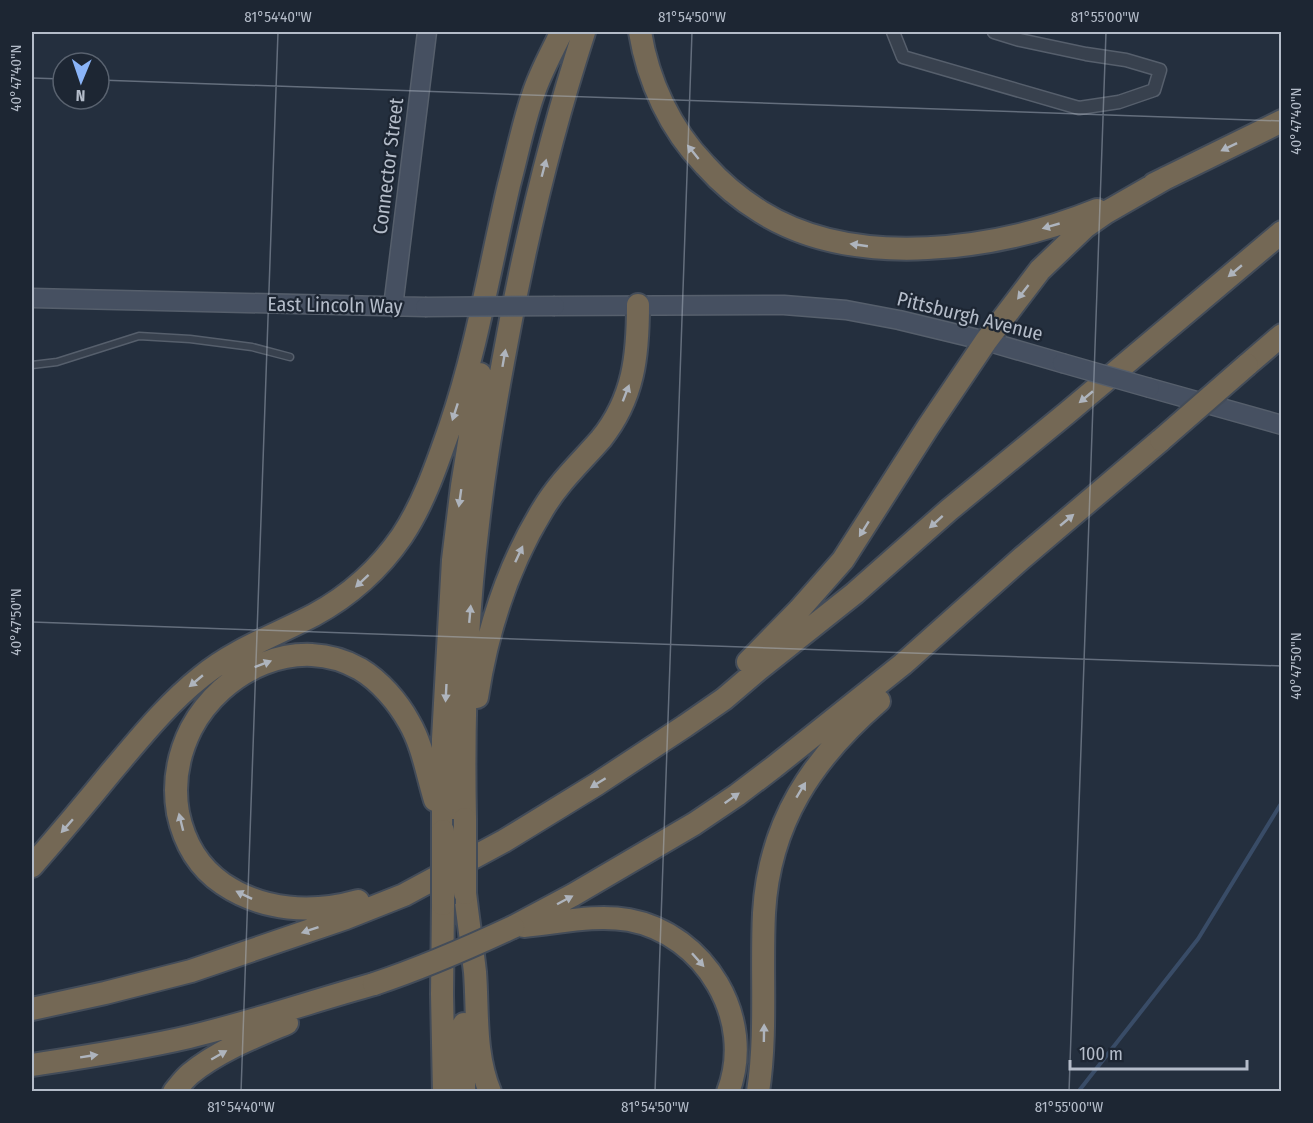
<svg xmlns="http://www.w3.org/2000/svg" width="1313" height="1123" font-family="'Fira Sans Condensed',sans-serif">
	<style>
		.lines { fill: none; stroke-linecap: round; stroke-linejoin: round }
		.stream { stroke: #394c67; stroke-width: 4 }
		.lane-casing { stroke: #565f6c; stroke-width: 9 }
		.street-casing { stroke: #565f6c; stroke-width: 15 }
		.secondary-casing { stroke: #565f6c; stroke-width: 21 }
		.highway-casing { stroke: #434c59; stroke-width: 26 }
		.lane { stroke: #38414e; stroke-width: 6 }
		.street { stroke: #38414e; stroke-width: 12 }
		.secondary { stroke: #465061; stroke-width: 18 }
		.highway { stroke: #746855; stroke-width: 22 }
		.secondary-bridge-casing { stroke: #565f6c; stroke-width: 21; stroke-linecap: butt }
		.highway-bridge-casing { stroke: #434c59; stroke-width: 26; stroke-linecap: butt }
		.secondary-bridge { stroke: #465061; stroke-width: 18 }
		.highway-bridge { stroke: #746855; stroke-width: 22 }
		.oneway { fill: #aeb4bd }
		.ticks { fill: none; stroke: #b4bcc9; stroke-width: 1.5; stroke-opacity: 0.45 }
		.labels { text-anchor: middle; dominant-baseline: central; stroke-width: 4.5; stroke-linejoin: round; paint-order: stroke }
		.street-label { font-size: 20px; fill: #b4bcc9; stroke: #1d2633 }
		.neatline { fill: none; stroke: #b4bcc9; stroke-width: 2 }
		.ticks-label { font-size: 15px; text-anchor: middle; fill: #b4bcc9 }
	</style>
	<rect width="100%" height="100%" fill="#242f3e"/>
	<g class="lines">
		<path class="stream" d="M1078 1092 1198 939 1282 802"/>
		<g class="lane-casing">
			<path id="lane" d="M32 365 57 362 139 336 190 339 252 347 290 357"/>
		</g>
		<g class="street-casing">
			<path id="street" d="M893 32 903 57 1079 108 1119 102 1154 90 1160 70 1126 60 1086 54 1020 40 994 32"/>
		</g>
		<g class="secondary-casing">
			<path id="secondary" d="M32 298 425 307
				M555 306 784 305 846 310 899 320 986 341 1062 363
				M393 307 427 32
				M1150 388 1282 425"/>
		</g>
		<g class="highway-casing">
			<path id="highway" d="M640 32C648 81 670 129 705 165 721 183 740 199 761 212 856 271 998 250 1097 210
				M1154 184 1282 121
				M1247 365 1282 335
				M748 662 799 610 843 560 928 427 986 341 1040 270 1085 227 1105 213 1166 178
				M477 697C487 631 508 566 543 509 559 482 581 462 601 439 634 398 638 355 638 305
				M465 819C463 721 466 622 478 524 484 470 493 416 503 362 523 250 549 140 584 32
				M443 831V739L453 560 462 486 480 374
				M32 866C59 835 86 803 112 771 140 738 167 704 201 677 235 649 276 635 314 615 349 596 380 568 402 536 424 503 437 464 450 427 477 348 490 266 509 185 517 155 523 124 533 95 540 73 551 54 561 33
				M465 893C468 919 472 946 475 972 478 1012 474 1053 490 1092
				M358 901C312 914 263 911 223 884 198 867 184 842 178 813 173 784 178 755 191 729 222 670 298 633 360 669 380 681 398 702 409 722 423 746 427 774 435 800
				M443 904 442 994 444 1092
				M524 926C559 923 594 914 629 920 705 934 756 1019 728 1092
				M513 927 573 895 694 824 737 795 774 767 903 664 1022 558 1161 440
				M32 1009 105 993 191 971 346 918 404 895 504 841 597 784 685 726 724 699 758 670 855 593 949 510 1067 413 1282 232
				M464 1024V1092
				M32 1065C84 1057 138 1049 189 1037 252 1022 313 1001 374 984
				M174 1092C179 1086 184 1079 190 1074 218 1051 254 1037 287 1023
				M758 1092C767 1032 761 972 764 913 769 822 813 758 879 701"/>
		</g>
		<use href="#lane" class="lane"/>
		<use href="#street" class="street"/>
		<use href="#secondary" class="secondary"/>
		<use href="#highway" class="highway"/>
		<g class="secondary-bridge-casing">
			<path id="secondary-bridge" d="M425 307 555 306
				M1062 363 1150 388"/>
		</g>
		<g class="highway-bridge-casing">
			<path id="highway-bridge" d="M1161 440 1247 365
				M465 893V819
				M443 904V831
				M374 984C422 968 468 948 513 927"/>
		</g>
		<use href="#secondary-bridge" class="secondary-bridge"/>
		<use href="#highway-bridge" class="highway-bridge"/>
	</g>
	<defs><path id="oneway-solid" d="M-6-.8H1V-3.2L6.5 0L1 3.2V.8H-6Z" transform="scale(1.5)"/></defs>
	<g class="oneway">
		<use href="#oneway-solid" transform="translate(1229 147) rotate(154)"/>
		<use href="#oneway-solid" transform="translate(693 152) rotate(-129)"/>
		<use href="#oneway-solid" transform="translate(544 168) rotate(-75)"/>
		<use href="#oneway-solid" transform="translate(1051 226) rotate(164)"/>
		<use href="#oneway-solid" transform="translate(859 245) rotate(-172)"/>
		<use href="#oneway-solid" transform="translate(1235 271) rotate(140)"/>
		<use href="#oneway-solid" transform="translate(1023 292) rotate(128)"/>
		<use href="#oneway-solid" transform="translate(504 358) rotate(-80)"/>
		<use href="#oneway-solid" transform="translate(626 393) rotate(-69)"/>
		<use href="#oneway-solid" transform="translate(1086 397) rotate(140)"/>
		<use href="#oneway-solid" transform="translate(455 412) rotate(108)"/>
		<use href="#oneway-solid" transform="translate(460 498) rotate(98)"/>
		<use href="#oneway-solid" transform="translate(1067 520) rotate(-40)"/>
		<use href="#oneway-solid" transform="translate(936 522) rotate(138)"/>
		<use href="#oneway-solid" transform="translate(864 529) rotate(122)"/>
		<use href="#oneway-solid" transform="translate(519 554) rotate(-65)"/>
		<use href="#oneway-solid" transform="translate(362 581) rotate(137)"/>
		<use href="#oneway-solid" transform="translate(470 614) rotate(-85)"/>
		<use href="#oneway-solid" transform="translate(263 664) rotate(-21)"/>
		<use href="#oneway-solid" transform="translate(196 681) rotate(140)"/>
		<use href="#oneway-solid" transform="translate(446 693) rotate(93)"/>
		<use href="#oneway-solid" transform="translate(598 783) rotate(148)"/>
		<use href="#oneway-solid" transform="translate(801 790) rotate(-59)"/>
		<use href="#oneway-solid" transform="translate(732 798) rotate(-35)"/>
		<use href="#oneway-solid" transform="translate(181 822) rotate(-104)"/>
		<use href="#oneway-solid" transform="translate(67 826) rotate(131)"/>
		<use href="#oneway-solid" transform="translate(244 895) rotate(-154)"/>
		<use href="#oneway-solid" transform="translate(565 900) rotate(-28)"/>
		<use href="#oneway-solid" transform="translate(310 930) rotate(161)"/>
		<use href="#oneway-solid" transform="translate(698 960) rotate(48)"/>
		<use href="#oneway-solid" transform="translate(764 1033) rotate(-89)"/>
		<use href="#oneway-solid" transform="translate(219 1055) rotate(-30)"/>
		<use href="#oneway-solid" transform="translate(89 1056) rotate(-9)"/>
	</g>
	<path class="ticks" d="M32 78 63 79M99 80 1282 121M32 622 1282 666M241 1092 278 32M655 1092 692 32M1069 1092 1106 32"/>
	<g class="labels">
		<g class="street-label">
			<text transform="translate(388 166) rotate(-83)">Connector Street</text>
			<text transform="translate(335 305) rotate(1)">East Lincoln Way</text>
			<text transform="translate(970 316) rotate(14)">Pittsburgh Avenue</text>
		</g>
	</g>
	<rect width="1313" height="1123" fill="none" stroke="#1d2633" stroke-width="66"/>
	<g transform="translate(81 81) rotate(182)"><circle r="28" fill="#1d2633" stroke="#59626f" stroke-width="1.5"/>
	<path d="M0-4.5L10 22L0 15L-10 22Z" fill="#8ab4f8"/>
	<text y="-9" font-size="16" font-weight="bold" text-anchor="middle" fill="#b4bcc9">N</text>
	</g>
	<path d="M1070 1060v9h177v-9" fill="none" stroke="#b4bcc9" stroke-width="3"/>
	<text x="1079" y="1060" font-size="18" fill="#b4bcc9" stroke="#1d2633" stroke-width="4.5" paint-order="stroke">100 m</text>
	<rect x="33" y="33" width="1247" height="1057" class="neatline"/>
	<g class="ticks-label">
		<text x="278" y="22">81°54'40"W</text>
		<text x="692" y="22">81°54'50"W</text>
		<text x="1105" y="22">81°55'00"W</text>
		<text transform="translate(16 78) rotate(-90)" y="5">40°47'40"N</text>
		<text transform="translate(1296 121) rotate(-90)" y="5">40°47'40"N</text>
		<text transform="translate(16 622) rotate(-90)" y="5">40°47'50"N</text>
		<text transform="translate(1296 666) rotate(-90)" y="5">40°47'50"N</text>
		<text x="241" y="1112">81°54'40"W</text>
		<text x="655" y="1112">81°54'50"W</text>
		<text x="1069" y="1112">81°55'00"W</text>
	</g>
</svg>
